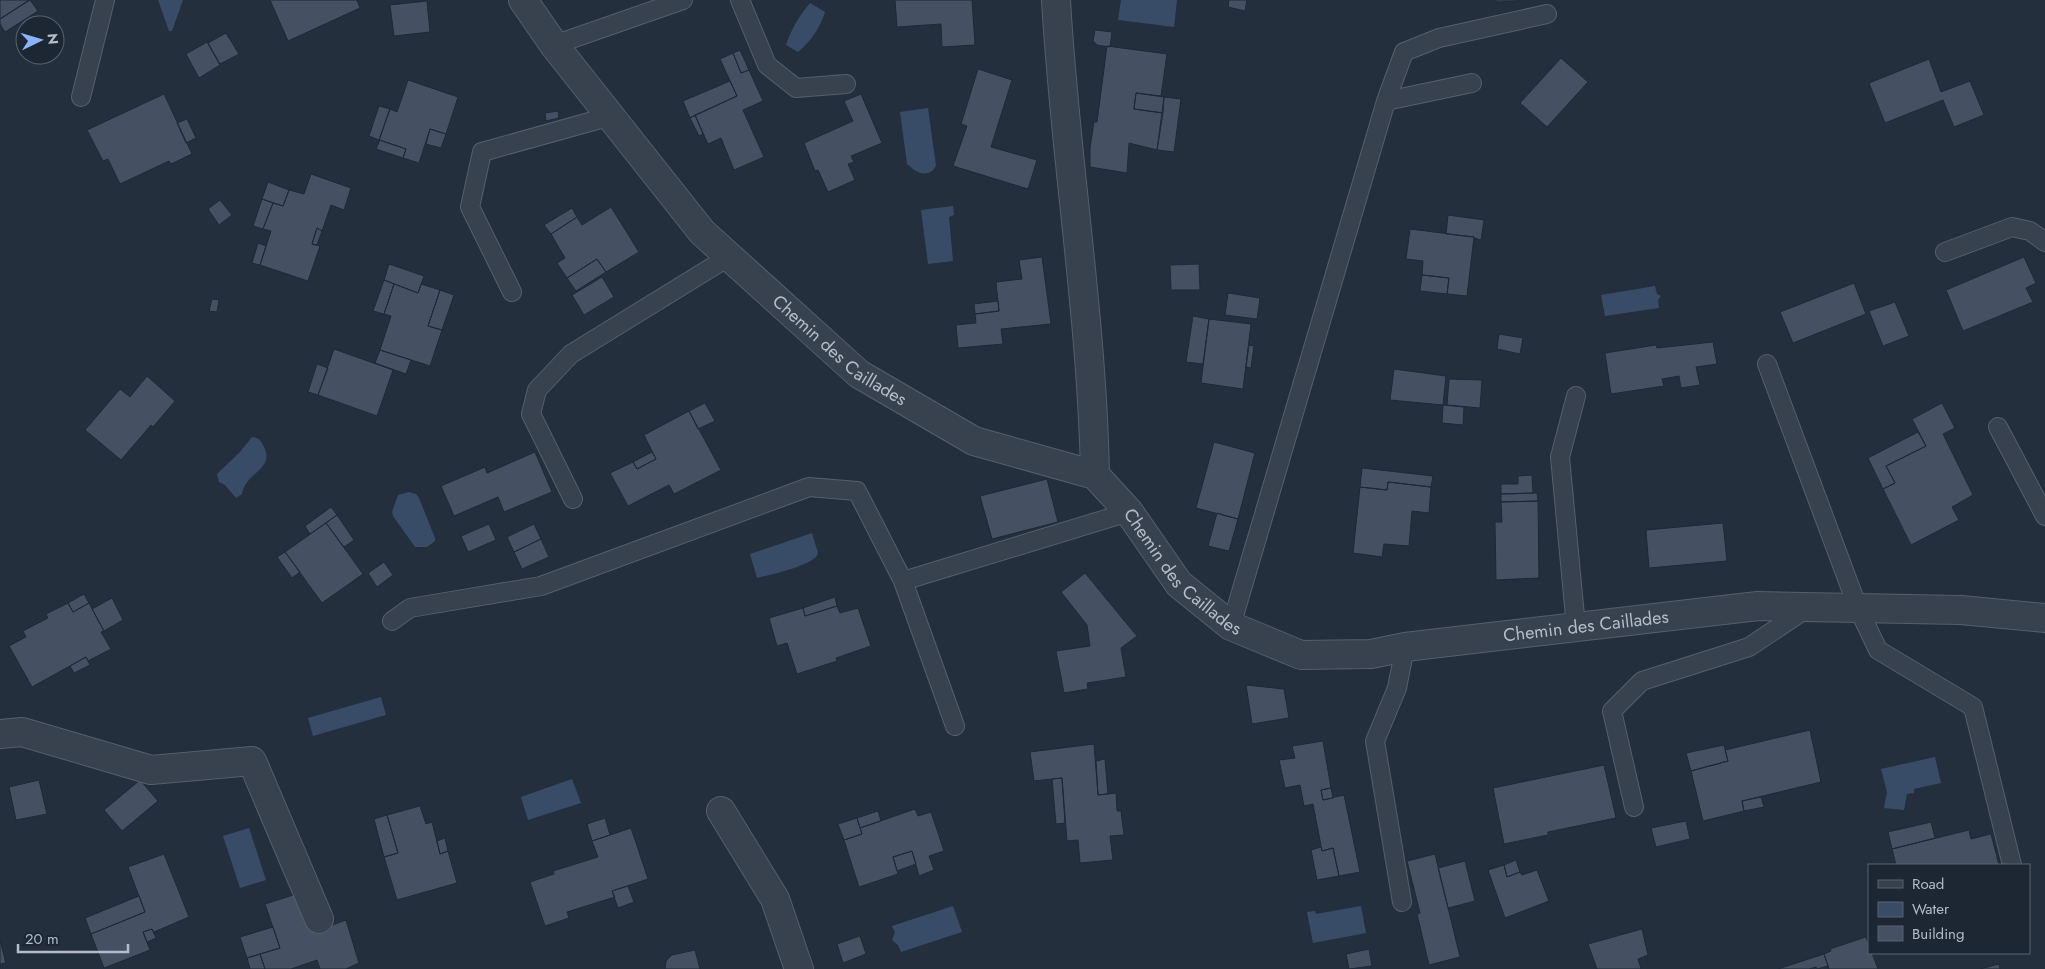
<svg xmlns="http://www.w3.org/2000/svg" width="2045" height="969" font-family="Jost,sans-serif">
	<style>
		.water { fill: #394c67 }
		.building { fill: #455162; stroke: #1f2835 }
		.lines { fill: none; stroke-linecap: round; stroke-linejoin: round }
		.service-casing { stroke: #565f6c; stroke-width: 20 }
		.minor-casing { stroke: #565f6c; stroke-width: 30 }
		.service { stroke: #38414e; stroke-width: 18 }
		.minor { stroke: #38414e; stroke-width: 28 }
		.labels { text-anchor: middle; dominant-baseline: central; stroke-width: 5; stroke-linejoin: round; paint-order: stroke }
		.street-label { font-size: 18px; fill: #b4bcc9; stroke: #1d2633 }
	</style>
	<rect width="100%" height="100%" fill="#242f3e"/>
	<path class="water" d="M158 0H183L172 31H169Z
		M1121 0H1177L1174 27 1118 20Z
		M810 3 825 12C820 28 811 41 798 52L786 45C792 28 799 16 810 3Z
		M928 108 936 166 932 171C923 177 915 171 907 164L900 112Z
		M953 206 954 215 949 217 953 261 928 264 921 210Z
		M1655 286 1657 294 1661 296 1658 300 1659 308 1605 316 1601 295Z
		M252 437C259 438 261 441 264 447 275 470 245 472 242 494L236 498 225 485 219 482 217 474 240 452Z
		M409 492 416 494 419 498 435 538V541L427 547H415L393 516 392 512 398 495Z
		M812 533 818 553C816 565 769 575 757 578L750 554Z
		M381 697 386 715 313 736 308 718Z
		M1935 757 1941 783 1914 789V793L1907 794 1904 810 1884 808 1887 792 1881 769Z
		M572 779 581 803 528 820 521 797Z
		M249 828 266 880 240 888 223 836Z
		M953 906 962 932 901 952 898 945 892 940 895 932 892 926Z
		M1361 906 1366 933 1313 943 1307 912 1315 911 1316 914Z"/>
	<path class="building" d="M0 0H29L0 19Z
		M30 0 38 11 5 32 0 24V19Z
		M270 0H357L360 8 288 41Z
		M895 0H972L975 45 942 47 941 24 897 27Z
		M1229 0H1247L1245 11 1228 7Z
		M1496 0H1517V1L1496 2Z
		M427 1 430 32 394 36 390 5Z
		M1095 30 1112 32 1110 47 1097 45 1093 41Z
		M226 33 239 54 220 64 208 43Z
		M207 42 220 65 199 78 186 54Z
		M1107 46 1167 54 1161 96 1136 93 1134 109 1163 113 1157 150 1129 143 1127 173 1090 167V148L1094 122H1097Z
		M740 50 749 70 741 73 733 53Z
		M733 53 741 73 749 70 763 101 743 110 764 157 734 170 721 138 708 144 695 115 737 96 720 59Z
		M1561 58 1588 82 1547 127 1520 103Z
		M1929 59 1941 92 1970 81 1984 115 1954 127 1943 100 1885 123 1869 83Z
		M978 69 1012 80 991 147 1037 160 1028 189 953 166 967 126 961 124Z
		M408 80 458 97 446 134 430 129 419 163 403 158 406 149 379 140 390 109 397 112Z
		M730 81 737 96 690 118 683 101Z
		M1136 93 1164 97 1163 113 1134 109Z
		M164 94 192 154 171 164 169 161 120 184 108 159 103 161 87 130Z
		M861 94 882 143 851 156 854 162 848 164 855 180 828 192 818 170 815 171 804 143 853 121 844 101Z
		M1164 97 1181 99 1174 152 1157 150Z
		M379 106 390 109 379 140 369 136Z
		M558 111 559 118 546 121 545 113Z
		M695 115 703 134 699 136 690 118Z
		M187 119 196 138 186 143 177 123Z
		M430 129 446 134 441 148 426 144Z
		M380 140 406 149 403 158 376 149Z
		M311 174 351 188 344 210 331 205 322 231 317 228 312 244 320 246 308 281 260 265 271 231 263 229 273 203 283 206 289 190 304 194Z
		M268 182 289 190 283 206 262 199Z
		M262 199 273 203 263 229 253 226Z
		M220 200 232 215 219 225 208 209Z
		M611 207 639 252 606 272 597 259 567 278 557 263 565 258 551 234 577 217 582 225Z
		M572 208 577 217 551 234 544 225Z
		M1448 215 1484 220 1481 240 1474 238V237L1446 234Z
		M317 228 322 231 317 245 312 244Z
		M1410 229 1474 237 1467 296 1447 294 1449 278 1422 275 1423 261 1406 259Z
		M258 243 266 246 260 265 252 263Z
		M1042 257 1051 324 1001 329 1003 344 958 348 956 325 976 323 975 314 999 311 996 282 1022 279 1019 260Z
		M2024 257 2036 283 2026 288 2033 302 1963 331 1946 290Z
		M597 259 606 272 576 291 567 278Z
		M389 264 424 276 418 293 384 280Z
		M1199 264 1200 290H1171L1170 265Z
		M1422 275 1449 278 1447 294 1420 291Z
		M602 277 614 297 584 315 572 295Z
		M384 280 394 284 384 314 373 311Z
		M1854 283 1866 314 1793 343 1780 312Z
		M394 284 418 293 421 284 440 290 428 326 442 330 430 366 380 350 391 316 384 314Z
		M440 290 454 295 442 330 428 326Z
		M1228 293 1260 298 1257 319 1225 315Z
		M212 299 219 300 217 312 209 311Z
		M998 301 999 311 975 314 974 304Z
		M1895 302 1909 336 1883 346 1869 311Z
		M1193 316 1209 319 1203 364 1186 362Z
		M1209 319 1251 324 1243 389 1201 383Z
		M1499 334 1523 338 1520 354 1497 349Z
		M1713 342 1717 364 1696 367 1700 385 1681 388 1679 376 1662 379 1664 386 1611 394 1605 353 1656 345 1657 348Z
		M1249 345 1254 346 1251 368 1246 367Z
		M334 349 393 370 377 416 318 395Z
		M380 350 411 360 406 374 375 363Z
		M317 364 328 368 318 395 308 392Z
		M1394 369 1446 376 1443 405 1390 400Z
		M147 376 175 401 153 427 151 425 121 460 85 430 120 389 130 397Z
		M1449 379 1482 380 1480 408 1447 405Z
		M705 403 715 421 698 429 689 411Z
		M1942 403 1955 428 1943 434 1973 495 1952 507 1959 520 1911 545 1883 489 1895 483 1886 466 1926 446 1912 419Z
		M1443 405 1464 407 1463 425 1442 423Z
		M689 411 721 470 674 494 669 485 628 506 610 473 633 462 637 469 656 459 644 435Z
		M1918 432 1926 446 1886 466 1895 483 1883 489 1868 458Z
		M1214 442 1255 453 1238 519 1196 508Z
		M535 452 552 492 504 512 498 497 454 516 441 486 485 467 487 473Z
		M652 452 656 459 637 469 633 462Z
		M1362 468 1433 476 1431 487 1388 482 1387 490 1360 487Z
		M1532 475 1533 493 1501 494V484H1518V476Z
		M1047 479 1058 522 992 539 980 496Z
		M1388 482 1431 487 1429 513 1412 511 1409 546 1384 544 1382 557 1353 553 1360 487 1387 490Z
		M1537 493 1538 501 1501 502V494Z
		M1538 501 1539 578 1496 580 1495 522H1502L1501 502Z
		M331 507 337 515 310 534 305 526Z
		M1217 513 1238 519 1229 551 1208 546Z
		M337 515 354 540 344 547 326 523Z
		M326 523 363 574 322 603 285 552Z
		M1723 523 1727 561 1649 568 1646 530Z
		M489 524 496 540 468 552 461 536Z
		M534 524 541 539 514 552 507 537Z
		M541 539 549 557 522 569 514 552Z
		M285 552 300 572 292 578 277 557Z
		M384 562 393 575 377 587 368 573Z
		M1085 573 1137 636 1121 648 1126 677 1087 683 1088 689 1064 693 1056 651 1090 646 1087 625 1061 592Z
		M84 594 89 603 73 612 68 603Z
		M835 597 837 606 805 616 803 608Z
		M112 598 123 620 104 631 92 609Z
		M68 603 73 612 89 603 104 631 101 632 111 649 88 661 86 657 32 687 9 646 26 637 23 631 48 618 46 614Z
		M837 606 840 613 858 608 871 646 836 658 837 661 797 674 787 643 777 646 769 618 803 608 805 616Z
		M86 657 90 665 74 673 70 666Z
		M1246 685 1284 689 1289 718 1252 724Z
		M1810 730 1821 782 1742 801 1744 811 1703 821 1691 771 1728 761 1725 750Z
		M1323 741 1331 788 1321 790 1323 800 1344 795 1360 872 1339 876 1333 848 1322 851 1313 804 1304 806 1300 785 1285 788 1279 760 1295 758 1292 746Z
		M1094 744 1098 795 1116 793 1117 811H1121L1124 835 1110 836 1113 860 1080 863 1078 840 1067 841 1062 778 1034 781 1030 752Z
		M1724 745 1728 761 1691 771 1686 753Z
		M1105 759 1108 794 1098 795 1096 761Z
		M1604 765 1616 818 1548 832V835L1504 844 1493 788Z
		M1062 778 1065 823 1056 824 1052 779Z
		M39 780 47 814 16 820 9 787Z
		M140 780 158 801 122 831 104 810Z
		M1331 788 1333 798 1323 800 1321 790Z
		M1761 797 1764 807 1744 811 1742 801Z
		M420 806 426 824 432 822 440 854 448 851 457 883 397 900 384 857 398 853 387 815Z
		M915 809 918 816 931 812 944 851 929 856 934 870 919 876 912 851 893 857 898 874 859 887 844 840 862 834 860 828Z
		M878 811 881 821 860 828 857 818Z
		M387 815 398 853 384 857 374 819Z
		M605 818 610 835 592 841 587 824Z
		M857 818 862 834 844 840 838 824Z
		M1686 821 1690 839 1656 847 1651 828Z
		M1931 822 1935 838 1892 849 1888 832Z
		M631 828 648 879 612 891 615 897 567 912 569 918 545 926 530 882 554 874 553 871 598 857 592 841Z
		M1969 830 1971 839 1991 834 1999 865H1896L1892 849Z
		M445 838 448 851 440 854 437 841Z
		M1321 847 1322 851 1333 848 1339 876 1317 880 1311 850Z
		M912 851 916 864 897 871 893 857Z
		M164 854 189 917 154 932 152 929 143 932 150 950 104 968 91 934 145 912 128 867Z
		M1435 854 1460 957 1429 965 1417 914 1420 913 1407 861Z
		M1516 860 1520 872 1507 877 1504 865Z
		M1465 861 1475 901 1448 908 1438 868Z
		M1504 865 1507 877 1520 872 1522 875 1537 870 1549 901 1505 918 1488 870Z
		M628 886 634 902 618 908 612 891Z
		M306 891 319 930 346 920 359 963 346 969H320L317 960 291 969H265L260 954 280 948 265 904Z
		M139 896 145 912 91 934 85 918Z
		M273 927 280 948 247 958 240 937Z
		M152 929 156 938 147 942 143 932Z
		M1642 929 1648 955 1638 959 1641 969H1597L1588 944Z
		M860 936 866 954 843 963 837 944Z
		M1866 937 1869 945V953H1872L1878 969H1829L1824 954 1831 951 1830 949Z
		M0 940 6 963 0 964Z
		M1369 949 1372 966 1349 969 1346 954Z
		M695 950 700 969H665L666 961 672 955Z
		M260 954 265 969H250L247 958Z
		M1824 954 1828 966 1817 969 1816 967 1809 969H1778Z
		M1999 964 2000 969H1980Z"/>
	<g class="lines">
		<g class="service-casing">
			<path id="service" d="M740 0 767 65 796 88 846 84
				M554 45 683 0
				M81 97 105 0
				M1386 101 1472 83
				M1945 252 2012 227 2030 231 2045 242
				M512 292 470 207 482 152 611 116
				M1767 364 1858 608 1878 650 1973 707 2012 865
				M1576 396 1560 457 1576 627
				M1998 427 2045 516
				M573 499 531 414 537 390 571 354 730 256
				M392 621 410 608 541 586 809 487 857 491 903 581
				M1231 626 1386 101 1404 52 1439 38 1547 14
				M955 726 903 581 1129 512
				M1634 807 1612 711 1642 681 1749 647 1809 607
				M1402 902 1375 741 1397 688 1405 647"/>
		</g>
		<g class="minor-casing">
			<g id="minor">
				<path id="s1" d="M523 0 554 45 702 232 859 374 974 441 1095 475 1129 512 1179 584 1231 626 1301 655 1371 654 1405 647 1758 606 1961 610 2045 618"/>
				<path d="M1056 0C1065 159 1092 316 1095 475"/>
				<path d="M0 734 22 732 151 770 252 761 319 919"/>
				<path d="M721 811 775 899 799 969"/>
			</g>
		</g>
		<use href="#service" class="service"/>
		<use href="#minor" class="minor"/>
	</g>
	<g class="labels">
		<g class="street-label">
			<text stroke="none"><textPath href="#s1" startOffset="475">Chemin des Caillades</textPath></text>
			<text stroke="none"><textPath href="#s1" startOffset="895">Chemin des Caillades</textPath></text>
			<text stroke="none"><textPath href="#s1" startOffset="1331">Chemin des Caillades</textPath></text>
		</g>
	</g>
	<rect x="1868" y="864" width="162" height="90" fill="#1d2633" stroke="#59626f"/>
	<rect x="1878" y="880" width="25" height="8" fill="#38414e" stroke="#59626f"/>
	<text x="1912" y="889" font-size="15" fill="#b4bcc9">Road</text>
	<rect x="1878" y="902" width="25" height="15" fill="#394c67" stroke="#59626f"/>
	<text x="1912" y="914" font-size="15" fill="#b4bcc9">Water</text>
	<rect x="1878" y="926" width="25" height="15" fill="#455162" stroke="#59626f"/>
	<text x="1912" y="939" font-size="15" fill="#b4bcc9">Building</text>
	<g transform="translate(40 40) rotate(85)"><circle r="24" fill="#1d2633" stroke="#59626f"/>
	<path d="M0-4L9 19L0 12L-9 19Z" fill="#8ab4f8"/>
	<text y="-8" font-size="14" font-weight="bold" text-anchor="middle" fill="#b4bcc9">N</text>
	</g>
	<path d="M18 944v8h110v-8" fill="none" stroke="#b4bcc9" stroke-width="2.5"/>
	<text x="25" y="944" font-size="15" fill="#b4bcc9" stroke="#1d2633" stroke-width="4" paint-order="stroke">20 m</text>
</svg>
